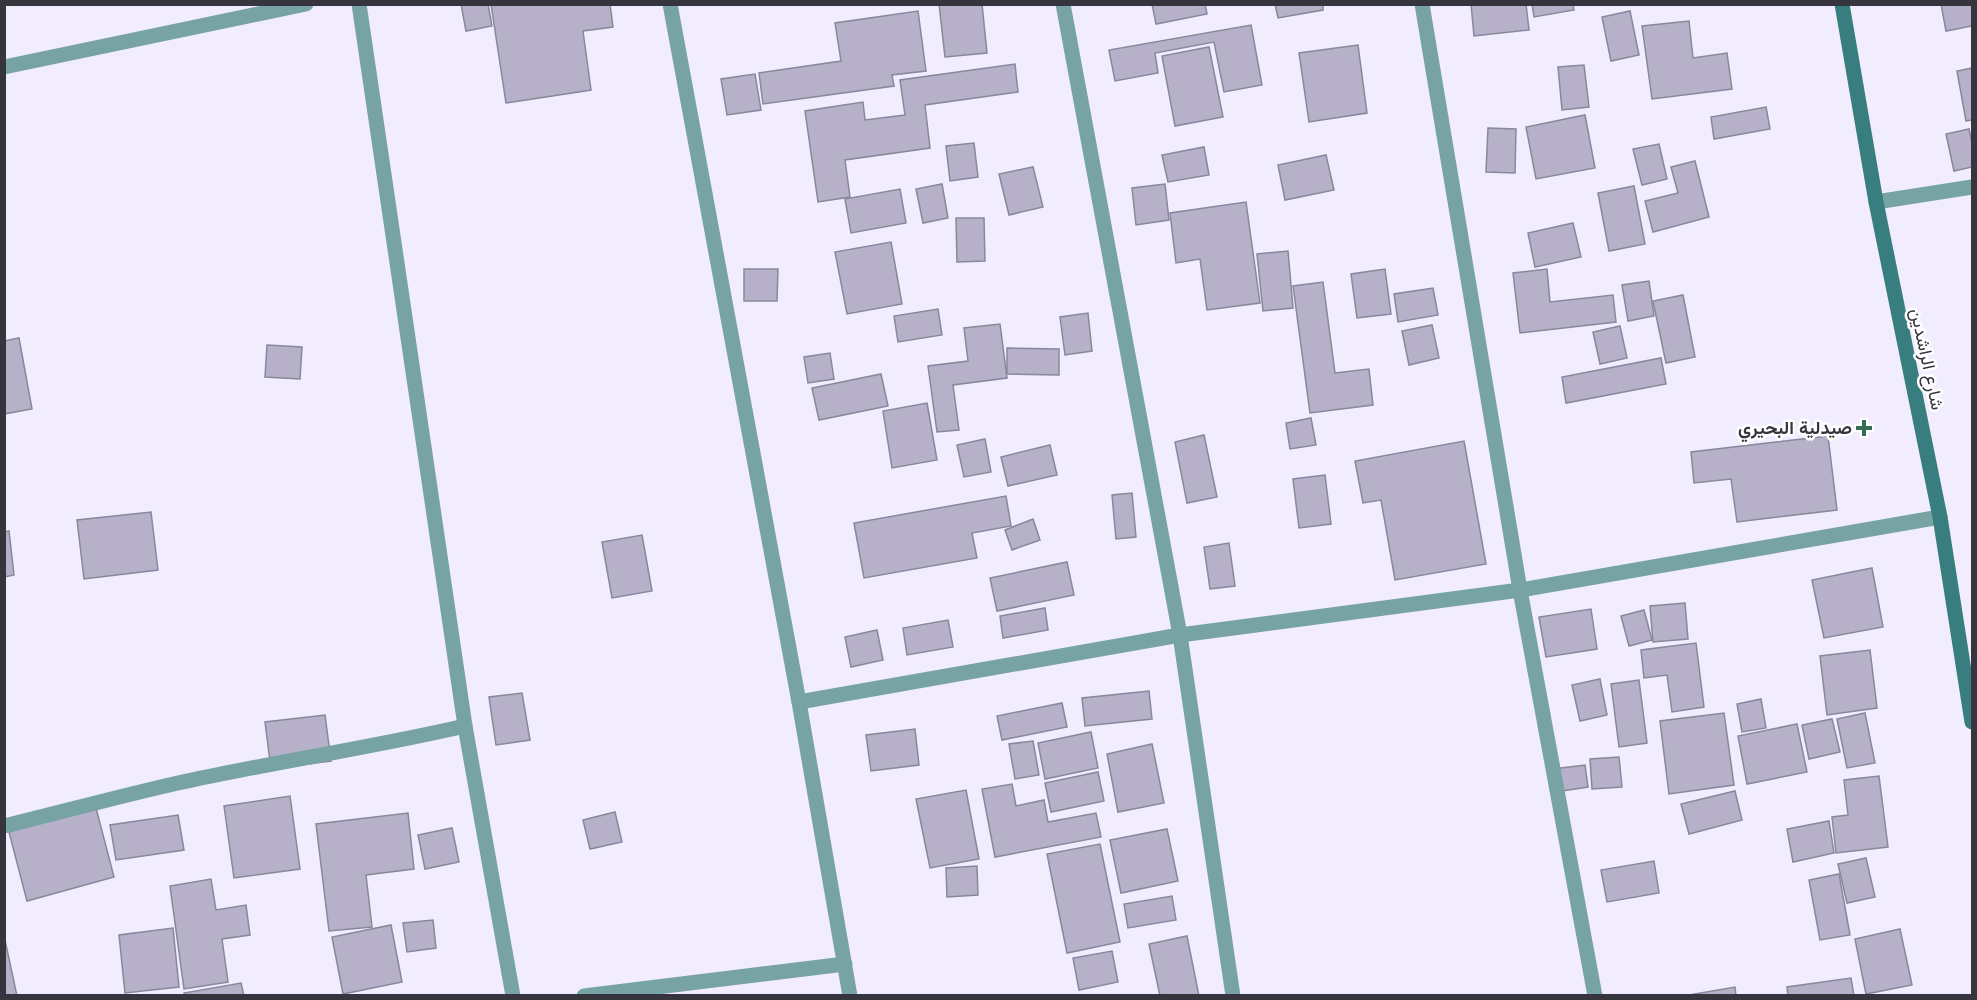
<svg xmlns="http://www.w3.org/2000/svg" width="1977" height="1000" font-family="Helvetica,Vazirmatn,sans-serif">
<rect width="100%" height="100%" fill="#f1ecfe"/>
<g fill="#b6b1c8" stroke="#8a869b" stroke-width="1.5">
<path d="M461,4H488L492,26L466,31Z"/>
<path d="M491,4H610L613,27L583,31L591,90L506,103Z"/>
<path d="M939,4H982L987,53L945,57Z"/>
<path d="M1152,4H1205L1207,14L1156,24Z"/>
<path d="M1275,4H1323V10L1278,18Z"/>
<path d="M1471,4H1526L1529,30L1474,36Z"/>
<path d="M1532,4H1573L1574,10L1534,17Z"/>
<path d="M1941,4H1972V26L1946,31Z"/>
<path d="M918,11L926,71L892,75L894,86L763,104L759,73L841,61L835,23Z"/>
<path d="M1630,11L1639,55L1611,61L1602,17Z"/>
<path d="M1689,21L1693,58L1727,53L1732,89L1652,99L1642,26Z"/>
<path d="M1251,25L1262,85L1224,92L1214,42L1155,53L1158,73L1115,81L1109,50Z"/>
<path d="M1358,45L1367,113L1309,122L1299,53Z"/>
<path d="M1209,47L1223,117L1175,126L1162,56Z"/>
<path d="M1015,64L1018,92L925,105L930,148L845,160L850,197L818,202L805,111L863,102L865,120L905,115L900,80Z"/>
<path d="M1584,65L1589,107L1562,110L1558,67Z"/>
<path d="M1972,68V120L1966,121L1957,71Z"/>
<path d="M755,74L761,110L727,115L721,79Z"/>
<path d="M1766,107L1770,129L1714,139L1711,117Z"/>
<path d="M1585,115L1595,168L1536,179L1526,127Z"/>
<path d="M1488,128L1516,129L1515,173L1486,172Z"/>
<path d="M1969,129L1972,143V167L1954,171L1946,134Z"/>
<path d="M974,143L978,177L950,181L946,146Z"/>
<path d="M1659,144L1667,179L1642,185L1633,149Z"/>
<path d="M1204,147L1209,175L1168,182L1162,155Z"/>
<path d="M1326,155L1334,190L1285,200L1278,165Z"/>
<path d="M1695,161L1709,217L1653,232L1645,201L1678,193L1671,167Z"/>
<path d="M1033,167L1043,207L1009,215L999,174Z"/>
<path d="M942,184L948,218L923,223L916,189Z"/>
<path d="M1165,184L1169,220L1136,225L1132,188Z"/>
<path d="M1634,186L1645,244L1609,251L1598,193Z"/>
<path d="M900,189L906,223L851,233L845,199Z"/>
<path d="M1246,202L1260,303L1207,310L1200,259L1176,263L1170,213Z"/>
<path d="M956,218H984L985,261L957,262Z"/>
<path d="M1573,223L1581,257L1535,267L1528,233Z"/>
<path d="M891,242L902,304L847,314L835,252Z"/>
<path d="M1288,251L1293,308L1263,311L1257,254Z"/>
<path d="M744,269H778L777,301H744Z"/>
<path d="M1385,269L1391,314L1357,318L1351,274Z"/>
<path d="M1547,269L1550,302L1613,295L1616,322L1520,333L1513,273Z"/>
<path d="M1649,281L1654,316L1628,321L1622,285Z"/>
<path d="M1323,282L1335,373L1369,369L1373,405L1310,413L1293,286Z"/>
<path d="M1433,288L1438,315L1398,322L1394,294Z"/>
<path d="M1683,295L1695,357L1666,363L1653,301Z"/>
<path d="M938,309L942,335L898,342L894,316Z"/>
<path d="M1088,313L1092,351L1065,355L1060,317Z"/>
<path d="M1000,324L1007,378L953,385L959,430L937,432L928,366L968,361L964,328Z"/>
<path d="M1432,325L1439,358L1409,365L1402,331Z"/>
<path d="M1620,326L1627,358L1600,364L1593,332Z"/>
<path d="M19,338L32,409L4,414V341Z"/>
<path d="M267,345L302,347L300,379L265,377Z"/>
<path d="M1007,348L1059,349V375L1007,374Z"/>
<path d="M830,353L834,379L808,383L804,357Z"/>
<path d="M1661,358L1666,384L1566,403L1562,377Z"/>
<path d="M881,374L888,406L819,420L812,388Z"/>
<path d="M927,403L937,460L892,468L883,411Z"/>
<path d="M1311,418L1316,445L1290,449L1286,423Z"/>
<path d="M1204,435L1217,497L1187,503L1175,442Z"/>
<path d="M1828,436L1837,510L1737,522L1731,479L1694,483L1691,452Z"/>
<path d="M985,439L991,472L964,477L957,445Z"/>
<path d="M1464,441L1486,564L1395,580L1381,500L1363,503L1355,461Z"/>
<path d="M1050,445L1057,475L1008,486L1001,457Z"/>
<path d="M1325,475L1331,524L1299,528L1293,479Z"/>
<path d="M1132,493L1136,537L1116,539L1112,495Z"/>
<path d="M1006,496L1011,526L972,533L977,558L864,578L854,523Z"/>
<path d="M151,512L158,570L84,579L77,520Z"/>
<path d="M1033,519L1040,540L1012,550L1005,530Z"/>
<path d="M9,531L14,575L4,577V532Z"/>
<path d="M642,535L652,591L612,598L602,542Z"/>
<path d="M1229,543L1235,586L1210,589L1204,547Z"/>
<path d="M1067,562L1074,595L997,611L990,578Z"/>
<path d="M1872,568L1883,627L1824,638L1812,580Z"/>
<path d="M1685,603L1688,639L1653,642L1650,606Z"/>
<path d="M1045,608L1048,630L1003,638L1000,616Z"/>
<path d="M1591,609L1597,649L1546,657L1539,617Z"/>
<path d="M1644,610L1652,640L1629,646L1621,616Z"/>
<path d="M948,620L953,647L907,655L903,628Z"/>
<path d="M877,630L883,660L851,667L845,637Z"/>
<path d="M1696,643L1704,707L1672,712L1667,675L1644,678L1641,650Z"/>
<path d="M1870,650L1877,708L1827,715L1820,656Z"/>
<path d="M1600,679L1607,715L1580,721L1572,685Z"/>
<path d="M1639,680L1647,743L1619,747L1611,684Z"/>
<path d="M1149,691L1152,719L1085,726L1082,698Z"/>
<path d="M522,693L530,740L496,745L489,697Z"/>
<path d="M1761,699L1766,728L1742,732L1737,704Z"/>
<path d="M1062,703L1067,727L1002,740L997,716Z"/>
<path d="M1724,713L1734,785L1669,794L1660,721Z"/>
<path d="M1865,713L1875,763L1847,768L1837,719Z"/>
<path d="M325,715L331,761L271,769L265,722Z"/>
<path d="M1832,719L1840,752L1809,759L1802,725Z"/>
<path d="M1797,724L1807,772L1747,784L1738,736Z"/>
<path d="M915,729L919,765L871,771L866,735Z"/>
<path d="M1091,732L1098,768L1045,779L1038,743Z"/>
<path d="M1033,741L1039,775L1015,779L1009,744Z"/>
<path d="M1152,744L1164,803L1118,812L1107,754Z"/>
<path d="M1619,757L1622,787L1592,789L1590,759Z"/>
<path d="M1585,765L1588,787L1556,792L1553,769Z"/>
<path d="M1098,772L1104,801L1051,812L1045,783Z"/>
<path d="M1879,776L1888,847L1836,853L1832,817L1848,815L1844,780Z"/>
<path d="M1012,784L1016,806L1044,800L1048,822L1096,813L1101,837L995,857L982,789Z"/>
<path d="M966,790L979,859L930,868L916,799Z"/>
<path d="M1735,791L1742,820L1689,834L1681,804Z"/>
<path d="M290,796L300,869L234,878L224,806Z"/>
<path d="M96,808L114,877L27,901L9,832Z"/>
<path d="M615,812L622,842L590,849L583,820Z"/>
<path d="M408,813L414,869L366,875L372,927L329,931L316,824Z"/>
<path d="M178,815L184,850L116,860L110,825Z"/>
<path d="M1829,821L1834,853L1793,862L1787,829Z"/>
<path d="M452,828L459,862L425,869L418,835Z"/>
<path d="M1167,829L1178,881L1121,893L1110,840Z"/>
<path d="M1100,844L1120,942L1067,953L1047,854Z"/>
<path d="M1866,858L1875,897L1847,903L1838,864Z"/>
<path d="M1654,861L1659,893L1607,902L1601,870Z"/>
<path d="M977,866L978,895L947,897L946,868Z"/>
<path d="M1839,874L1850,935L1820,940L1809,880Z"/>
<path d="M211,879L216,910L246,905L250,935L222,939L228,982L184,989L170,886Z"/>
<path d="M1172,896L1176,920L1128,928L1124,904Z"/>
<path d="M433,920L436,948L407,952L403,923Z"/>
<path d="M391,925L402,982L343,994L332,937Z"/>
<path d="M173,928L179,987L125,993L119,935Z"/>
<path d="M1900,929L1912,985L1866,994L1855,939Z"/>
<path d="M1187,936L1199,996H1160L1149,944Z"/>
<path d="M5,940L17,996H4Z"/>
<path d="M1112,951L1118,982L1079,990L1073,958Z"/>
<path d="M1851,978L1854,996H1788L1787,987Z"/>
<path d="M241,983L244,996H185L184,993Z"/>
<path d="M1735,987L1736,996H1683Z"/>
</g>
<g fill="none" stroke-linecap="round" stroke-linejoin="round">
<g stroke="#78a3a4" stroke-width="15">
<path d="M359,4L465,726L513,996"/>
<path d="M670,4L799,702L850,996"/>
<path d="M1063,4L1180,635L1233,996"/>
<path d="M1422,4L1520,590L1595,996"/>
<path d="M4,67L306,4"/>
<path d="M1876,202L1972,187"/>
<path d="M799,702L1180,635L1520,590L1940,517"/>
<path d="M4,826C62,812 120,796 178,783C273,762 370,748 465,726"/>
<path d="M584,996L845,964"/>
</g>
<path stroke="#387e7f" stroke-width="15" d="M1842,4L1876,202L1940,517L1972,722"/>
</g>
<path fill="#346d55" stroke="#fff" stroke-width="2" d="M1861 419h6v6h6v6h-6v6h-6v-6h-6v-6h6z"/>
<g text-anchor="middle" stroke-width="5" stroke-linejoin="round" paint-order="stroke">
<g font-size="18" fill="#36343d" stroke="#fff">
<text transform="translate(1927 359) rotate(78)" y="6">شارع الراشدين</text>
</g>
<g font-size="18" font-weight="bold" fill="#36343d" stroke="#fff" text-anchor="end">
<text x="1852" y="434">صيدلية البحيري</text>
</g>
</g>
<rect width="1977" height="1000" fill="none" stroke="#36343d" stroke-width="12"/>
</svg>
